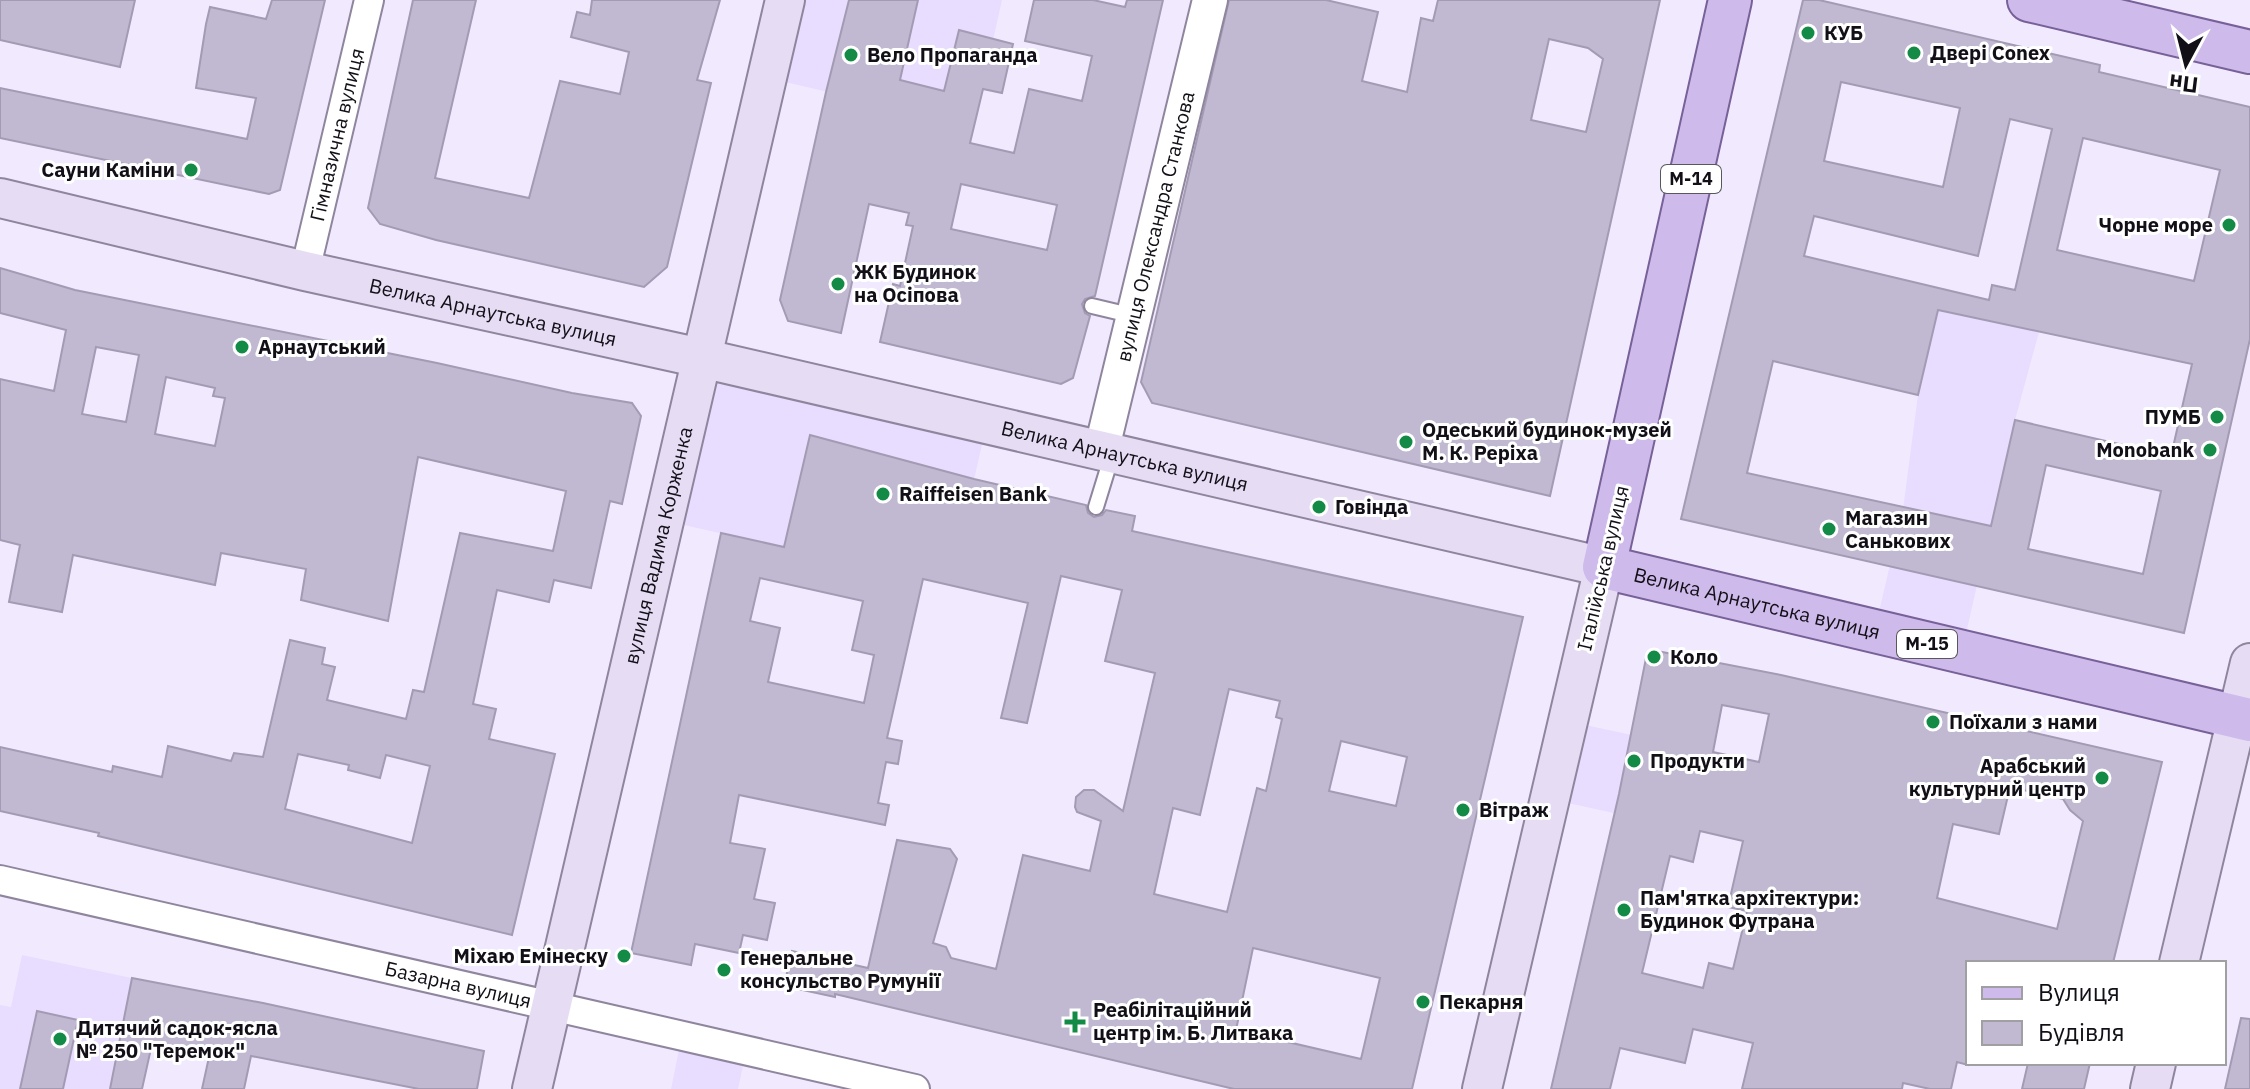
<svg xmlns="http://www.w3.org/2000/svg" width="2250" height="1089" font-family="'IBM Plex Sans',sans-serif">
<rect width="100%" height="100%" fill="#f1eaff"/>
<g fill="#e8ddfe">
<path d="M787,0H1002L974,126L768,78Z"/>
<path d="M1938,310L2039,332L2015,420L1962,651L1875,629L1903,509L1918,395Z"/>
<path d="M694,360L986,427L950,585L657,519Z"/>
<path d="M1571,722L1759,762L1742,841L1554,800Z"/>
<path d="M22,955L132,978L110,1089H0V1005L11,1007Z"/>
<path d="M681,1040L746,1052L738,1089H671Z"/>
</g>
<g fill="#c1b8d1" stroke="#a39bb3" stroke-width="2" fill-rule="evenodd">
<path d="M0,0H135L120,67L0,40Z"/>
<path d="M272,0H325L280,190L269,194L0,138V88L247,139L256,98L196,88L206,24L210,7L266,19Z"/>
<path d="M413,0H476L435,178L529,198L560,81L620,94L629,52L571,37L577,12L590,15L592,0H720L697,80L711,83L667,267L644,287L436,240L380,224L368,208Z"/>
<path d="M849,0H918L900,80L944,91L959,30L1013,44L1002,93L983,89L970,143L1014,153L1029,89L1082,101L1092,56L1025,41L1034,0H1093L1125,7L1127,0H1163L1095,296L1085,299L1082,304L1085,313L1090,316L1073,378L1061,384L880,342L893,284L900,286L913,226L906,225L909,213L869,204L841,333L788,321L780,300L826,92ZM961,184L1057,205L1047,250L951,229Z"/>
<path d="M1229,0H1326L1378,12L1362,81L1407,92L1421,18L1433,21L1438,0H1660L1550,496L1152,403L1141,382ZM1549,39L1588,48L1603,59L1586,132L1531,120Z"/>
<path d="M1803,0H1819L2100,65L2099,72L2250,107V339L2184,633L1681,519ZM1841,82L1960,108L1943,187L1824,161ZM2010,119L2052,129L2015,290L1992,285L1989,300L1804,256L1814,216L1978,256ZM2083,138L2220,170L2194,281L2057,250ZM1938,310L2192,364L2171,456L2015,420L1991,526L1747,473L1773,361L1918,395ZM2046,465L2161,491L2143,574L2028,549Z"/>
<path d="M0,268L75,290L437,363L572,393L632,403L641,416L622,504L610,501L591,588L554,580L549,602L497,590L473,704L496,709L489,739L555,754L512,935L98,836L99,833L0,811V747L112,772L113,766L162,777L168,746L231,761L234,753L263,757L290,640L325,648L322,664L335,667L327,700L406,719L413,690L424,692L460,533L553,551L566,491L418,457L388,621L301,600L306,569L221,553L215,585L73,555L62,612L9,602L20,545L0,540V379L54,391L66,330L0,313ZM96,347L139,355L126,422L82,414ZM166,377L215,388L213,396L225,398L215,446L155,434ZM298,754L349,765L348,770L380,778L386,755L430,766L412,843L285,809Z"/>
<path d="M810,435L974,479L1086,505L1088,513L1094,517L1102,515L1106,510L1135,516L1132,531L1523,617L1412,1089H1234L835,994V997L784,986L792,951L868,968L897,840L950,849L957,859L933,943L946,947L951,958L996,969L1023,855L1090,871L1101,821L1077,812L1075,807L1076,797L1084,790H1094L1123,811L1155,673L1105,661L1122,590L1061,576L1027,723L1001,718L1028,603L923,579L887,738L902,741L898,764L886,762L878,803L889,805L885,825L739,795L730,843L765,849L754,899L775,903L767,940L743,935L739,953L695,944L691,965L631,953L721,533L784,547ZM760,578L863,601L852,650L874,655L864,703L768,682L780,628L750,621ZM1229,689L1280,701L1276,717L1282,719L1266,791L1257,788L1227,912L1154,894L1173,808L1200,815ZM1341,741L1407,757L1396,806L1329,791ZM1253,948L1380,978L1361,1059L1236,1030Z"/>
<path d="M1657,651L1781,675L2162,762L2113,963H1968V1065L1957,1062L1951,1089H1930L1903,1083L1902,1089H1742L1753,1043L1693,1029L1685,1063L1620,1048L1610,1089H1551L1619,794L1646,658ZM1722,705L1769,714L1759,762L1713,752ZM2010,787L2063,799L2070,810L2083,821L2057,929L1937,898L1953,824L1999,834ZM1700,831L1743,841L1728,907L1747,911L1733,969L1709,963L1703,988L1642,973L1670,856L1693,862Z"/>
<path d="M132,978L263,1003L484,1051L477,1089H419L251,1056L244,1089H202L209,1057L152,1044L142,1089H110Z"/>
<path d="M37,1011L78,1020L63,1089H20Z"/>
<path d="M2241,1018L2250,1019V1089H2225Z"/>
<path d="M2028,1063H2090L2084,1089H2022Z"/>
</g>
<g fill="none" stroke-linecap="round" stroke-linejoin="round">
<defs>
<g id="service">
<path d="M1092,306L1134,316"/>
<path d="M1096,507L1112,455"/>
</g>
<g id="minor">
<path id="s1" d="M305,271L369,0"/>
<path id="s2" d="M0,880L915,1089"/>
</g>
<g id="tertiary">
<path id="s3" d="M1101,452L1210,0"/>
</g>
<g id="secondary">
<path id="s4" d="M0,198L305,271L701,358L1604,567L1482,1089"/>
<path d="M2179,963L2250,663"/>
<path id="s5" d="M532,1089L785,0"/>
<path d="M2150,1089L2156,1063"/>
</g>
<g id="primary">
<path id="s6" d="M1730,0L1604,567L2250,720"/>
<path d="M2029,0L2250,52"/>
</g>
</defs>
<use href="#service" stroke="#8f869e" stroke-width="18"/>
<use href="#minor" stroke="#8f869e" stroke-width="32"/>
<use href="#tertiary" stroke="#8f869e" stroke-width="38"/>
<use href="#secondary" stroke="#8f869e" stroke-width="42"/>
<use href="#primary" stroke="#776198" stroke-width="46"/>
<use href="#service" stroke="#fff" stroke-width="14"/>
<use href="#minor" stroke="#fff" stroke-width="28"/>
<use href="#tertiary" stroke="#fff" stroke-width="34"/>
<use href="#secondary" stroke="#e6ddf5" stroke-width="38"/>
<use href="#primary" stroke="#cebbeb" stroke-width="42"/>
</g>
<g fill="#138b46" stroke="#fff" stroke-width="3">
<circle cx="1808" cy="33" r="8"/>
<circle cx="1914" cy="53" r="8"/>
<circle cx="851" cy="55" r="8"/>
<circle cx="191" cy="170" r="8"/>
<circle cx="2229" cy="225" r="8"/>
<circle cx="838" cy="284" r="8"/>
<circle cx="242" cy="347" r="8"/>
<circle cx="2217" cy="417" r="8"/>
<circle cx="1406" cy="442" r="8"/>
<circle cx="2210" cy="450" r="8"/>
<circle cx="883" cy="494" r="8"/>
<circle cx="1319" cy="507" r="8"/>
<circle cx="1829" cy="529" r="8"/>
<circle cx="1654" cy="657" r="8"/>
<circle cx="1933" cy="722" r="8"/>
<circle cx="1634" cy="761" r="8"/>
<circle cx="2102" cy="778" r="8"/>
<circle cx="1463" cy="810" r="8"/>
<circle cx="1624" cy="910" r="8"/>
<circle cx="624" cy="956" r="8"/>
<circle cx="724" cy="970" r="8"/>
<circle cx="1423" cy="1002" r="8"/>
<path d="M1071 1010h8v8h8v8h-8v8h-8v-8h-8v-8h8z"/>
<circle cx="60" cy="1039" r="8"/>
</g>
<g text-anchor="middle" stroke-width="6" stroke-linejoin="round" paint-order="stroke">
<g fill="#fff" stroke="#59575d" stroke-width="2">
<rect x="1661" y="165" width="60" height="28" rx="6"/>
<rect x="1897" y="630" width="60" height="28" rx="6"/>
</g>
<g font-size="18" font-weight="bold" fill="#120f17">
<text x="1691" y="185">М-14</text>
<text x="1927" y="650">М-15</text>
</g>
<g font-size="20" font-weight="bold" fill="#120f17" stroke="#fff" text-anchor="start">
<text x="1824" y="40">КУБ</text>
<text x="1930" y="60">Двері Conex</text>
<text x="867" y="62">Вело Пропаганда</text>
<text x="175" y="177" text-anchor="end">Сауни Каміни</text>
<text x="2213" y="232" text-anchor="end">Чорне море</text>
<text x="854" y="279">ЖК Будинок<tspan x="854" dy="23">на Осіпова</tspan></text>
<text x="258" y="354">Арнаутський</text>
<text x="2201" y="424" text-anchor="end">ПУМБ</text>
<text x="1422" y="437">Одеський будинок-музей<tspan x="1422" dy="23">М. К. Реріха</tspan></text>
<text x="2194" y="457" text-anchor="end">Monobank</text>
<text x="899" y="501">Raiffeisen Bank</text>
<text x="1335" y="514">Говінда</text>
<text x="1845" y="525">Магазин<tspan x="1845" dy="23">Санькових</tspan></text>
<text x="1670" y="664">Коло</text>
<text x="1949" y="729">Поїхали з нами</text>
<text x="1650" y="768">Продукти</text>
<text x="2086" y="773" text-anchor="end">Арабський<tspan x="2086" dy="23">культурний центр</tspan></text>
<text x="1479" y="817">Вітраж</text>
<text x="1640" y="905">Пам'ятка архітектури:<tspan x="1640" dy="23">Будинок Футрана</tspan></text>
<text x="608" y="963" text-anchor="end">Міхаю Емінеску</text>
<text x="740" y="965">Генеральне<tspan x="740" dy="23">консульство Румунії</tspan></text>
<text x="1439" y="1009">Пекарня</text>
<text x="1093" y="1017">Реабілітаційний<tspan x="1093" dy="23">центр ім. Б. Литвака</tspan></text>
<text x="76" y="1035">Дитячий садок-ясла<tspan x="76" dy="23">№ 250 "Теремок"</tspan></text>
</g>
<g font-size="20" fill="#120f17" stroke="#fff">
<text dy="7" stroke="none"><textPath href="#s1" startOffset="140">Гімназична вулиця</textPath></text>
<text dy="7" stroke="none"><textPath href="#s3" startOffset="232">вулиця Олександра Станкова</textPath></text>
<text dy="7" stroke="none"><textPath href="#s4" startOffset="506">Велика Арнаутська вулиця</textPath></text>
<text dy="7" stroke="none"><textPath href="#s4" startOffset="1154">Велика Арнаутська вулиця</textPath></text>
<text dy="7" stroke="none"><textPath href="#s5" startOffset="558">вулиця Вадима Корженка</textPath></text>
<text transform="translate(1603 568) rotate(-77)" y="7">Італійська вулиця</text>
<text dy="7" stroke="none"><textPath href="#s6" startOffset="738">Велика Арнаутська вулиця</textPath></text>
<text dy="7" stroke="none"><textPath href="#s2" startOffset="470">Базарна вулиця</textPath></text>
</g>
</g>
<rect x="1966" y="961" width="260" height="104" fill="#ffffff" stroke="#a09fa2" stroke-width="2"/>
<rect x="1982" y="987" width="40" height="12" fill="#cebbeb" stroke="#a09fa2" stroke-width="2"/>
<text x="2038" y="1001" font-size="24" fill="#120f17">Вулиця</text>
<rect x="1982" y="1021" width="40" height="24" fill="#c1b8d1" stroke="#a09fa2" stroke-width="2"/>
<text x="2038" y="1041" font-size="24" fill="#120f17">Будівля</text>
<g transform="translate(2186 64) rotate(187)" stroke="#ffffff" stroke-width="6" paint-order="stroke">
<path d="M0-6L14 30L0 20L-14 30Z" fill="#120f17"/>
<text y="-12" font-size="22" font-weight="bold" text-anchor="middle" fill="#120f17">Пн</text>
</g>
</svg>
